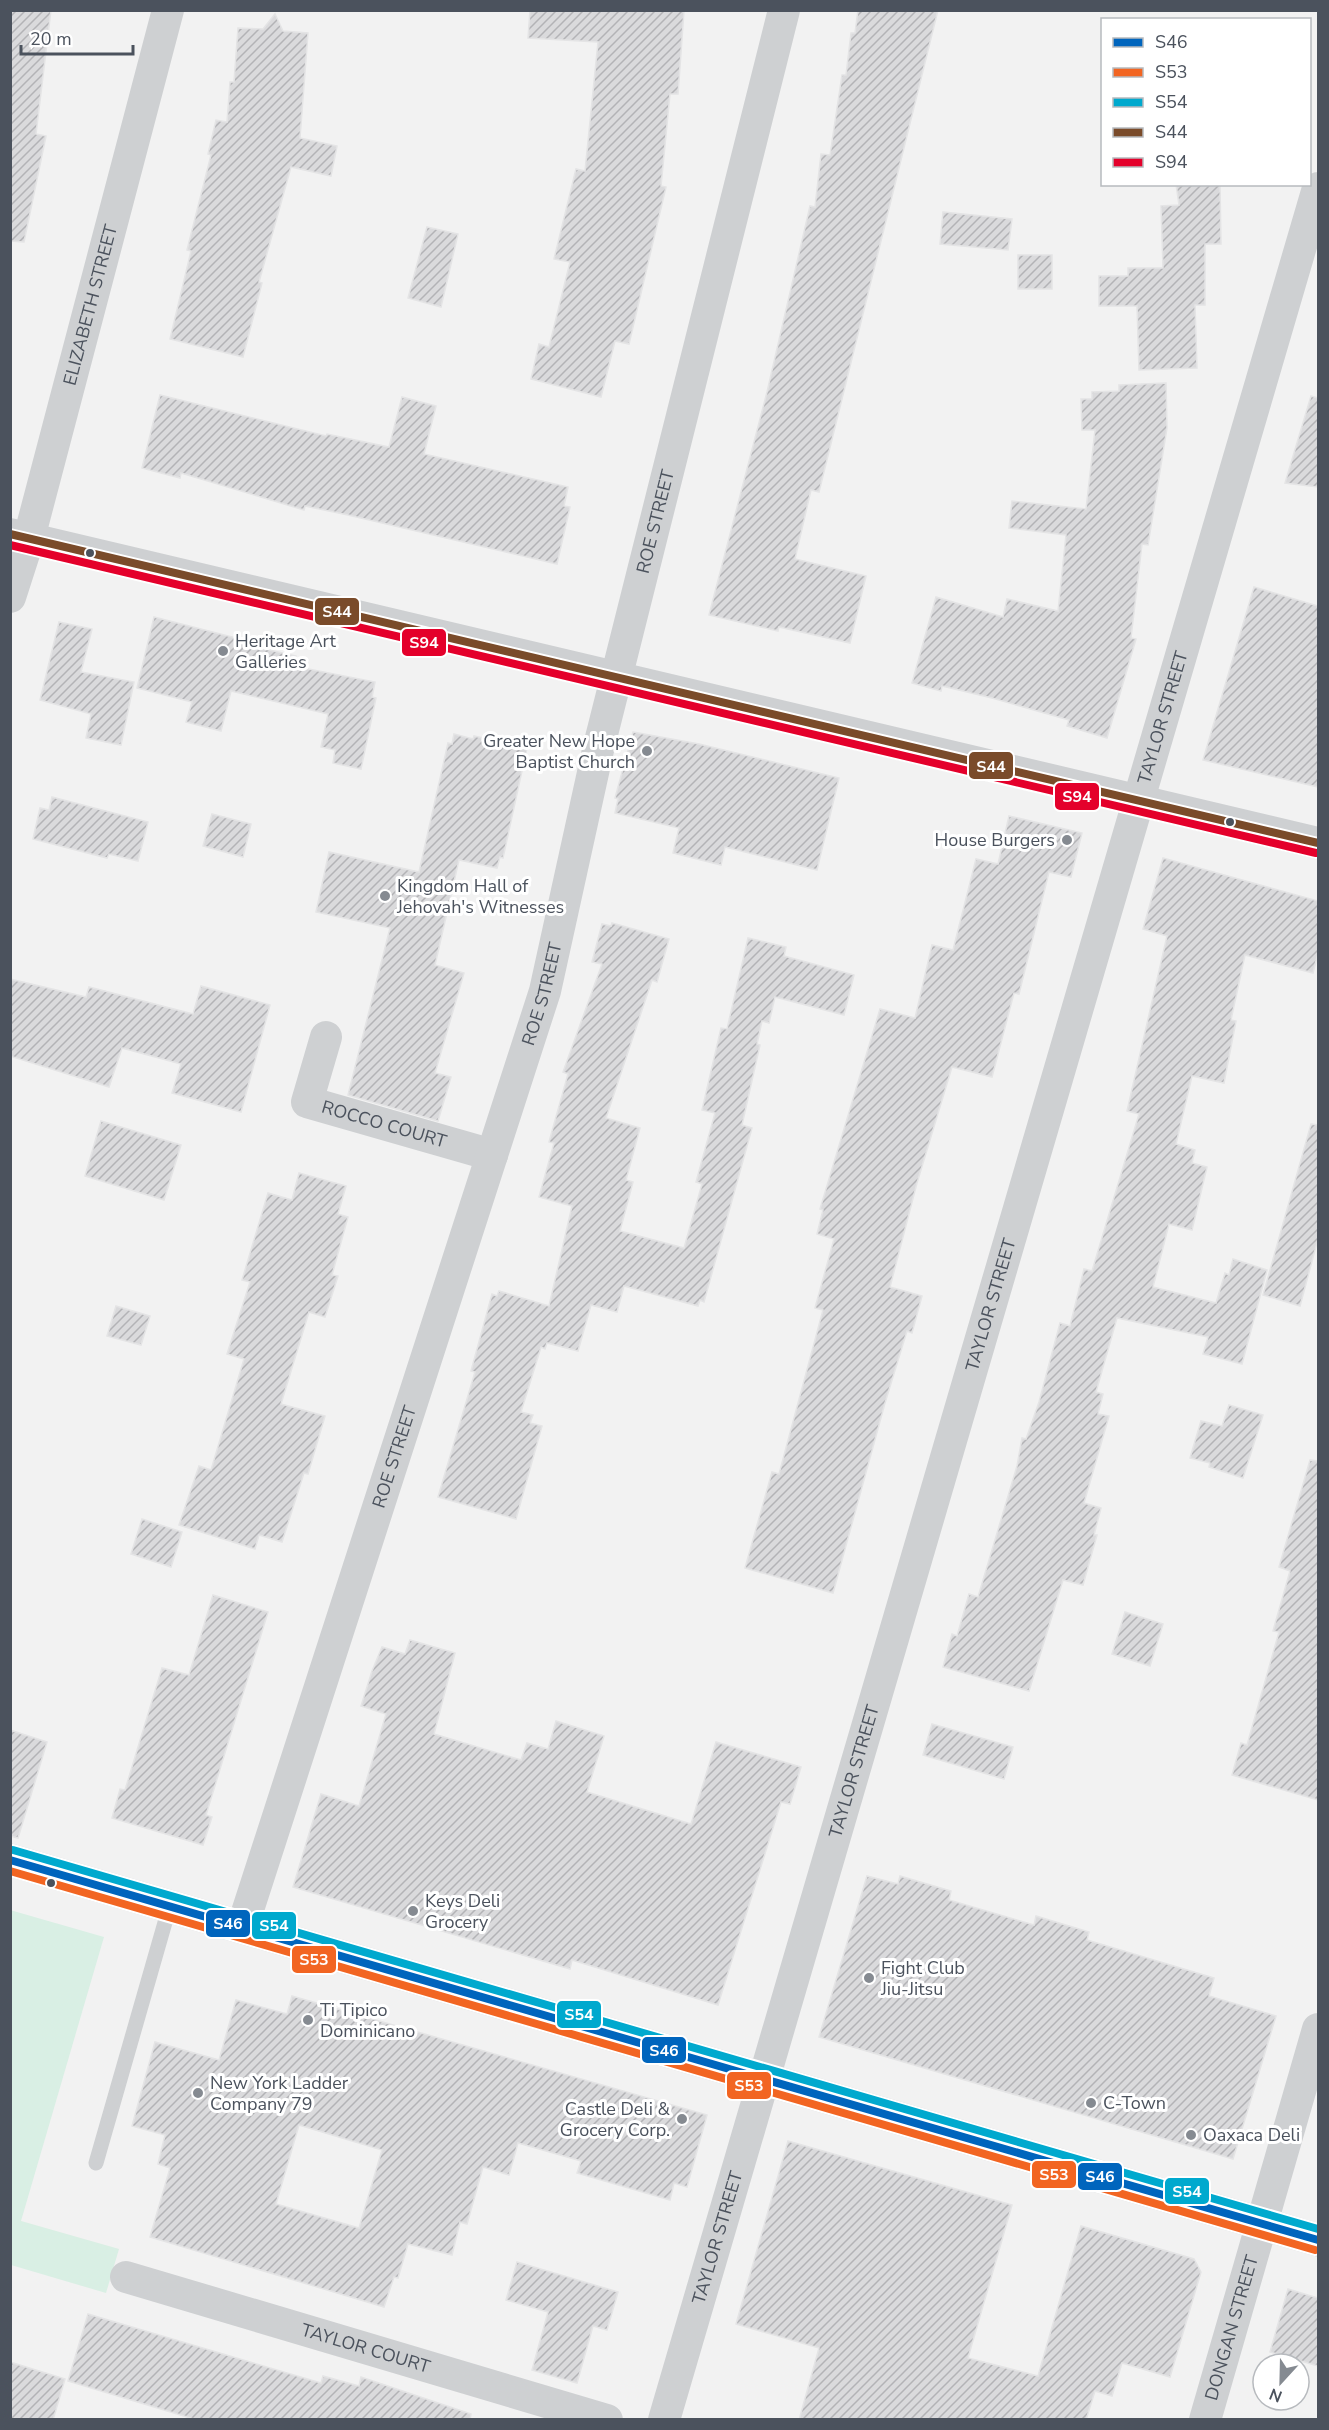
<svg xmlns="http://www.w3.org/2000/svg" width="1329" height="2430" font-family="'Nunito Sans',sans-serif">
<defs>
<pattern id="building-hatch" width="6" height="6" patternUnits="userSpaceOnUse" patternTransform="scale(1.5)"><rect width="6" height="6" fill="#dadadc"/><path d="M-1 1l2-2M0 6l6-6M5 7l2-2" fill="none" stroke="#b3b3b6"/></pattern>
</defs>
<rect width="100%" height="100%" fill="#f2f2f2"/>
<path fill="#d9efe4" d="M10,1910L104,1937L21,2221L119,2249L106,2293L11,2265Z"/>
<g fill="url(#building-hatch)" stroke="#e4e4e5" stroke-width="1.5" fill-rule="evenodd">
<path d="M10,10H51L36,134L46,136L24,242L10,241Z"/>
<path d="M530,10H684L678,94H670L661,186L666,187L629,344L615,341L601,397L531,379L539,344L549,347L570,262L554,259L576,169L585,171L598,42L528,38Z"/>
<path d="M858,10H938L819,492L811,490L795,559L866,576L850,643L779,627L778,631L709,615L767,392L810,206L815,207L821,154L830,155L842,75H846L851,33H855Z"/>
<path d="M275,14L283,31L308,33L300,138L337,146L331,176L291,167L259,282L262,283L243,357L170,339L191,251L187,250L211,155L208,154L216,120L227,122L230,82H234L238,28L263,29Z"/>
<path d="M1176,184H1220L1221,244H1205V305H1195L1197,368L1139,370L1137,306H1099V276H1128V268H1163L1161,206L1179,205Z"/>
<path d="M943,212L1012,219L1008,250L940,244Z"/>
<path d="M427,227L458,234L441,307L408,298Z"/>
<rect x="1018" y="255" width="34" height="34"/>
<path d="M1166,383L1167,428L1148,545L1142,544L1131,638L1136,639L1107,738L1067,726L1069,720L992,698L942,686L941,691L912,683L936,597L1003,617L1007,599L1058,611L1066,535L1009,528L1012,501L1086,509L1095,430H1082L1081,399H1092V392L1119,391V385Z"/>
<path d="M160,395L326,436L327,434L389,447L402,397L436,406L424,454L568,487L564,506L570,507L557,564L348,515L305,506L304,510L181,473L180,478L142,468Z"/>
<path d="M1311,396L1318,398V487L1285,483Z"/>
<path d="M1254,587L1318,606V787L1203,760Z"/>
<path d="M154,617L244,640L243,644L296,656L293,666L375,682L372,697L376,698L361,769L333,763L335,750L321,747L328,714L231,691L221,731L186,722L192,702L137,688Z"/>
<path d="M59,622L92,629L81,672L134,682L121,745L86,738L91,714L40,700Z"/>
<path d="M633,732L699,744L839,778L817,870L725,847L721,865L673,853L679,828L615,813L618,799L615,798Z"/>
<path d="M454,734L473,739L474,736L527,748L503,858L500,857L497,868L459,860L435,965L464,973L435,1073L451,1077L438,1121L348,1095L390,928L316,912L329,852L419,872L448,743L452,744Z"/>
<path d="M52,797L148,822L138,861L109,854L107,858L33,839L40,808L49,810Z"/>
<path d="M212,814L251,824L243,857L203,846Z"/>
<path d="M1009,816L1082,833L1071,877L1049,872L1019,994L1014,993L992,1077L952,1067L917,1183L890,1287L922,1296L912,1333L907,1331L885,1403L833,1593L745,1568L772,1472L779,1474L823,1310L815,1308L834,1239L817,1234L823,1210L820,1209L880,1009L915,1018L932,945L953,950L976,859L998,864Z"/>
<path d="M1163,858L1318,901V953L1313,973L1245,955L1231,1020L1236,1021L1224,1083L1192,1076L1176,1144L1195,1150L1192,1163L1207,1167L1192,1230L1169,1224L1153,1287L1216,1303L1225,1273L1229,1275L1233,1259L1267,1270L1242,1364L1203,1354L1208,1337L1117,1318L1096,1392L1103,1394L1098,1414L1109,1416L1084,1503L1101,1508L1094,1535H1097L1083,1585L1063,1580L1029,1691L943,1667L952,1634L957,1636L969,1594L978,1597L1017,1466L1022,1438L1026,1439L1039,1402L1060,1323L1070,1326L1084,1269L1092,1271L1139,1114L1127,1111L1167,936L1143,929Z"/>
<path d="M612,923L669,939L657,982L652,980L606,1118L640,1128L626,1180L633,1182L620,1231L684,1248L702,1184L696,1182L715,1113L702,1110L721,1028L727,1029L748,938L786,947L784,956L854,975L844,1015L775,997L769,1023L762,1021L757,1044L760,1045L742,1125L752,1128L704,1302L700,1300L698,1306L624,1286L617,1312L591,1305L578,1351L547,1343L545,1349L541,1347L521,1412L533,1415L530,1423L542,1426L516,1519L438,1497L475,1372L471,1371L492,1294L497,1296L499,1291L549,1306L572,1206L539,1197L554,1143L549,1142L568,1074L563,1072L602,964L592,962L602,924L611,926Z"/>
<path d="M10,979L86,997L89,987L193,1014L201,986L270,1005L241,1112L172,1093L181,1064L122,1048L109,1087L10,1056Z"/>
<path d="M101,1121L181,1145L164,1200L85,1176Z"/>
<path d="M1311,1124L1318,1125V1239L1300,1306L1263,1295Z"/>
<path d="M299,1173L346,1186L338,1214L348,1217L332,1275L338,1276L325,1317L309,1312L281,1404L325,1416L308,1474L304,1473L282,1542L259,1535L255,1549L179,1525L199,1466L211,1470L244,1359L227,1354L250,1282L242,1280L268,1193L292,1200Z"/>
<path d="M116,1306L150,1316L141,1345L107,1336Z"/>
<path d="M1229,1405L1263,1415L1243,1478L1209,1467L1210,1463L1190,1458L1201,1421L1222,1426Z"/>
<path d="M1310,1460L1318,1461V1800L1232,1775L1241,1743L1247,1745L1279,1632L1273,1631L1290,1571L1279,1567Z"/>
<path d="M142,1519L182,1532L171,1567L131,1554Z"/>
<path d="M213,1595L268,1612L206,1815L212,1817L203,1845L112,1818L120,1789L125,1790L162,1668L189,1675Z"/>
<path d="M1125,1612L1163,1624L1150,1666L1112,1654Z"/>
<path d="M410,1640L455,1653L434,1734L521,1760L527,1743L548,1749L556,1721L604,1736L587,1792L691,1824L716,1742L801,1767L790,1804L781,1802L718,2005L572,1960L570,1969L293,1887L321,1794L359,1806L386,1714L361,1706L372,1671L382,1647L405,1654Z"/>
<path d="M932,1724L1013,1747L1004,1779L923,1755Z"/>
<path d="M10,1730L47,1742L18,1838L10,1836Z"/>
<path d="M867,1876L898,1884L900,1876L951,1891L949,1900L1034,1925L1036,1916L1089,1932L1087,1940L1214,1978L1209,1996L1276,2016L1233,2159L819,2037Z"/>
<path d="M292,1996L707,2115L687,2187L674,2183L670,2200L577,2173L581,2161L518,2143L509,2175L483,2167L467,2224L460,2222L452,2255L408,2244L398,2278L394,2277L384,2307L150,2237L170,2168L158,2164L165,2135L132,2126L155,2042L219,2060L236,2000L287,2014ZM299,2125L382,2150L359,2228L276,2204Z"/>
<path d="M788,2141L1012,2205L968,2358L1038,2376L1081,2226L1194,2259L1201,2272L1170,2377L1122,2363L1112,2396L1095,2391L1086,2420H799L819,2348L736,2324Z"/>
<path d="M517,2262L618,2292L607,2330L593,2326L577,2383L532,2370L548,2312L506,2300Z"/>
<path d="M1288,2289L1318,2298V2366L1270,2352Z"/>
<path d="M88,2314L321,2383L323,2376L359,2386L361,2377L471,2414L470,2420H197L68,2381Z"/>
<path d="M10,2362L65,2379L53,2420H10Z"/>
</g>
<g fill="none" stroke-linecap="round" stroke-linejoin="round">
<path stroke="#ced0d2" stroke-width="15" d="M96,2163L170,1905"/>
<g stroke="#ced0d2" stroke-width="32">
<path d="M10,534L1318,843"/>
<path id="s1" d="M10,597L29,538L168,10"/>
<path id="s2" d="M326,1037L307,1102L492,1155"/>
<path id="s3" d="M243,1925L545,991L598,750L784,10"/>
<path id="s4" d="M126,2277L607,2420"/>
<path id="s5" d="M664,2420L1318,188"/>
<path id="s6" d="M1205,2420L1318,2029"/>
</g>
<path stroke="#ced0d2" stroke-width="33" d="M10,1860L1318,2240"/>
<defs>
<path id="bus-1" d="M10,1860L1318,2240"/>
<path id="bus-2" d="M10,1871L1315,2250"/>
<path id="bus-3" d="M13,1850L1318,2229"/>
<path id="bus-4" d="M10,534L1318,843"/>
<path id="bus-5" d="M10,545L1316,853"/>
</defs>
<use href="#bus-1" stroke="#fff" stroke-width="12"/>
<use href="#bus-2" stroke="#fff" stroke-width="12"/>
<use href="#bus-3" stroke="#fff" stroke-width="12"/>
<use href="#bus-4" stroke="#fff" stroke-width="12"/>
<use href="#bus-5" stroke="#fff" stroke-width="12"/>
<use href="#bus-1" stroke="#0065bd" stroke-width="8"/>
<use href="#bus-2" stroke="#f26522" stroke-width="8"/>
<use href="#bus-3" stroke="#00a9ce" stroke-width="8"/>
<use href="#bus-4" stroke="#7a4b2a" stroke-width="8"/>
<use href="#bus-5" stroke="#e4002b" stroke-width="8"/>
</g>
<g fill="#4b525d" stroke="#fff" stroke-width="2">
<circle cx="90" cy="553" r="5"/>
<circle cx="1230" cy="822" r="5"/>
<circle cx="51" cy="1883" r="5"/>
</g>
<g fill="#858a91" stroke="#fff" stroke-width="2">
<circle cx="223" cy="651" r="6"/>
<circle cx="647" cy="751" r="6"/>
<circle cx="1067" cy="840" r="6"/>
<circle cx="385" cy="896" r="6"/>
<circle cx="413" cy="1911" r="6"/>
<circle cx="869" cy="1978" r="6"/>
<circle cx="308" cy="2020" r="6"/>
<circle cx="198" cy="2093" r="6"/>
<circle cx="1091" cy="2103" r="6"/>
<circle cx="682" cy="2119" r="6"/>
<circle cx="1191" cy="2135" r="6"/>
</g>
<g text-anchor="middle" stroke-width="6" stroke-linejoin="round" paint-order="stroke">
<g font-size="18" fill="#4b525d" stroke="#fff">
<text dy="6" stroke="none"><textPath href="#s1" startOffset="303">ELIZABETH STREET</textPath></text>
<text dy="6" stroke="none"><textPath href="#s3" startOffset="1464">ROE STREET</textPath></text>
<text dy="6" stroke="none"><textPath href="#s5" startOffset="1774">TAYLOR STREET</textPath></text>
<text dy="6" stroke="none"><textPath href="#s3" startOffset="978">ROE STREET</textPath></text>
<text dy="6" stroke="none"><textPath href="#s2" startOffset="148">ROCCO COURT</textPath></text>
<text dy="6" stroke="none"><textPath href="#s5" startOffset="1162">TAYLOR STREET</textPath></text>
<text dy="6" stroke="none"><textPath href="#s3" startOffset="492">ROE STREET</textPath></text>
<text dy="6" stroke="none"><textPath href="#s5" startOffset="676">TAYLOR STREET</textPath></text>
<text dy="6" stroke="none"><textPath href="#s5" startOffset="190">TAYLOR STREET</textPath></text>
<text dy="6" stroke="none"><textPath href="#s6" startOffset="96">DONGAN STREET</textPath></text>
<text dy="6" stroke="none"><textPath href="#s4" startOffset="250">TAYLOR COURT</textPath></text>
</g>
<g font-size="18" fill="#4b525d" stroke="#fff" text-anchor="start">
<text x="235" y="647">Heritage Art<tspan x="235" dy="21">Galleries</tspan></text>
<text x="635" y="747" text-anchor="end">Greater New Hope<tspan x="635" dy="21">Baptist Church</tspan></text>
<text x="1055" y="846" text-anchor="end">House Burgers</text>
<text x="397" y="892">Kingdom Hall of<tspan x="397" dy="21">Jehovah's Witnesses</tspan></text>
<text x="425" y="1907">Keys Deli<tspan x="425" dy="21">Grocery</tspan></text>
<text x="881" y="1974">Fight Club<tspan x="881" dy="21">Jiu-Jitsu</tspan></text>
<text x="320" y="2016">Ti Tipico<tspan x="320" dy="21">Dominicano</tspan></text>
<text x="210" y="2089">New York Ladder<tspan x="210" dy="21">Company 79</tspan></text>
<text x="1103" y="2109">C-Town</text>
<text x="670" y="2115" text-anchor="end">Castle Deli &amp;<tspan x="670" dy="21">Grocery Corp.</tspan></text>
<text x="1203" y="2141">Oaxaca Deli</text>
</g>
</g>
<g stroke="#fff" stroke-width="2">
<rect x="314" y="597" width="46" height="29" rx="6" fill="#7a4b2a"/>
<rect x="401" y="628" width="46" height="29" rx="6" fill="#e4002b"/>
<rect x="968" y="751" width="46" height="29" rx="6" fill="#7a4b2a"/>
<rect x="1054" y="782" width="46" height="29" rx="6" fill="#e4002b"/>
<rect x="205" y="1909" width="46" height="29" rx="6" fill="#0065bd"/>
<rect x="251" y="1911" width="46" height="29" rx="6" fill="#00a9ce"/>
<rect x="291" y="1945" width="46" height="29" rx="6" fill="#f26522"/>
<rect x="556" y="2000" width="46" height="29" rx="6" fill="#00a9ce"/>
<rect x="641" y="2036" width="46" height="28" rx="6" fill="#0065bd"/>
<rect x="726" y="2071" width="46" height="29" rx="6" fill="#f26522"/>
<rect x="1031" y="2160" width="46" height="29" rx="6" fill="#f26522"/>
<rect x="1077" y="2162" width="46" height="29" rx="6" fill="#0065bd"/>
<rect x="1164" y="2177" width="46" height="28" rx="6" fill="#00a9ce"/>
</g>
<g font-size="16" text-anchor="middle" font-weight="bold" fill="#fff">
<text x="337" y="617">S44</text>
<text x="424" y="648">S94</text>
<text x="991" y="772">S44</text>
<text x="1077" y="802">S94</text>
<text x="228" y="1929">S46</text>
<text x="274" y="1931">S54</text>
<text x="314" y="1965">S53</text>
<text x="579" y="2020">S54</text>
<text x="664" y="2056">S46</text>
<text x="749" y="2091">S53</text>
<text x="1054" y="2180">S53</text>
<text x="1100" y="2182">S46</text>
<text x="1187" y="2197">S54</text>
</g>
<rect width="1329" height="2430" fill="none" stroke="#4b525d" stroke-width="24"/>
<rect x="1101" y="18" width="210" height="168" fill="#ffffff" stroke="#b7babe" stroke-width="1.5"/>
<rect x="1113" y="38" width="30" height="9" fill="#0065bd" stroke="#b7babe" stroke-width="1.5"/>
<text x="1155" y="48" font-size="18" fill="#4b525d">S46</text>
<rect x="1113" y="68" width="30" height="9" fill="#f26522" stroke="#b7babe" stroke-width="1.5"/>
<text x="1155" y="78" font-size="18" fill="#4b525d">S53</text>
<rect x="1113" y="98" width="30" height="9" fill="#00a9ce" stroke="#b7babe" stroke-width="1.5"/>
<text x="1155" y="108" font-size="18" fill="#4b525d">S54</text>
<rect x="1113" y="128" width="30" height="9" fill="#7a4b2a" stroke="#b7babe" stroke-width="1.5"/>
<text x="1155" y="138" font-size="18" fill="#4b525d">S44</text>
<rect x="1113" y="158" width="30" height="9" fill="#e4002b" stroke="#b7babe" stroke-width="1.5"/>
<text x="1155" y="168" font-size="18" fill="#4b525d">S94</text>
<g transform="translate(1281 2382) rotate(202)"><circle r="28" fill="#ffffff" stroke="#b7babe" stroke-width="1.5"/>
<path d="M0-4.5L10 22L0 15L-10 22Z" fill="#858a91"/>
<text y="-9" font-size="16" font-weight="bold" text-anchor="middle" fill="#4b525d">N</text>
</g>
<path d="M21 45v9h112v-9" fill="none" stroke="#4b525d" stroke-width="3"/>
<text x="30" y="45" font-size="18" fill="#4b525d" stroke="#ffffff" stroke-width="4.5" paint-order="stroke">20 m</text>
</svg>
